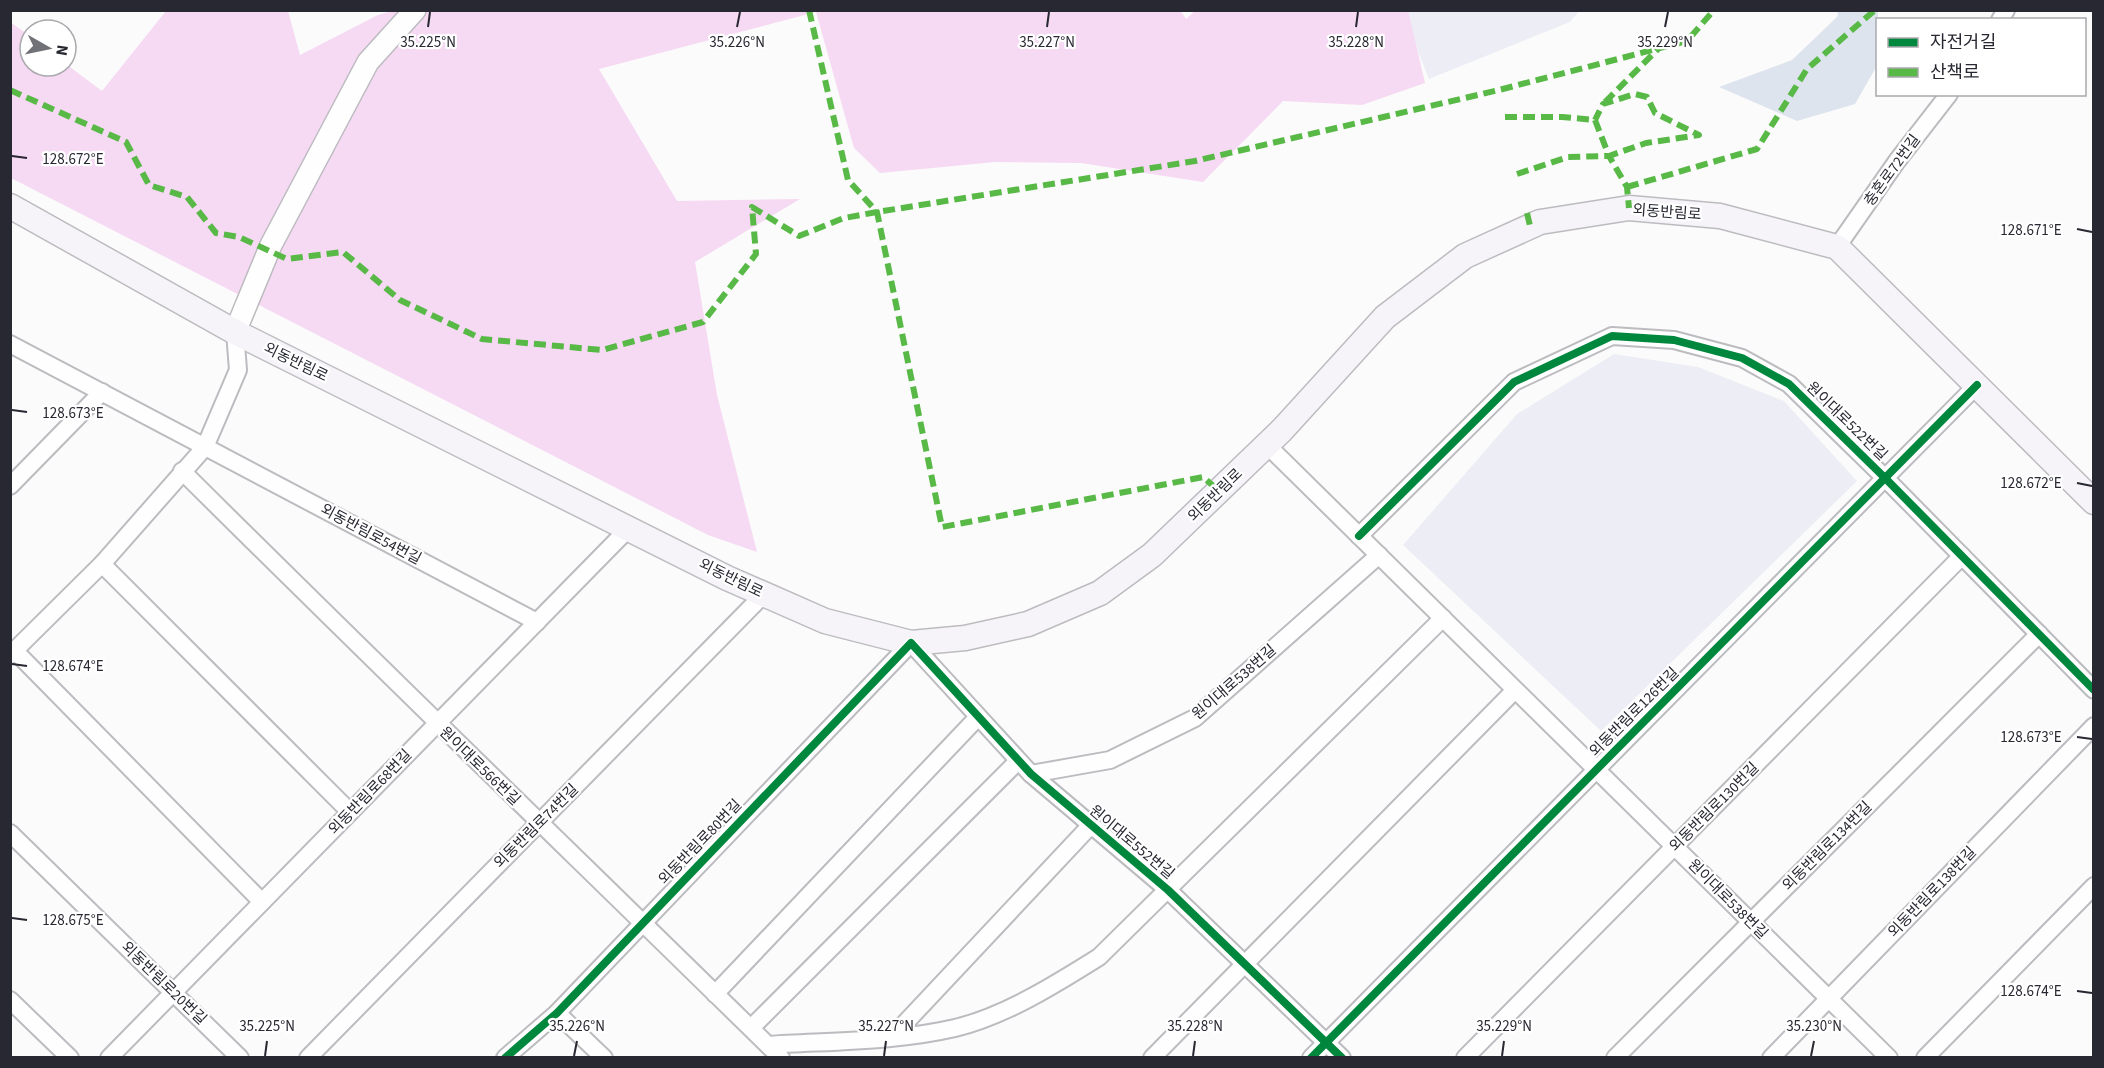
<svg xmlns="http://www.w3.org/2000/svg" width="2104" height="1068" font-family="'Source Sans 3','Noto Sans KR',sans-serif">
<rect width="100%" height="100%" fill="#fbfbfb"/>
<g fill="#edeef5">
<path d="M1402,11H1579L1570,22L1429,79Z"/>
<path d="M1614,354L1698,367L1784,401L1857,481L1601,731L1403,545L1517,414Z"/>
</g>
<path fill="#f6d9f3" d="M395,10H1180L1186,19L1196,10H1408L1425,83L1362,105L1283,101L1203,182L1081,163L995,162L880,173L854,148L816,12L599,69L677,201L800,199L695,262L717,395L757,552L708,535L11,178L10,22L30,36V66H66V64L102,91L166,11H288L300,55L378,15Z"/>
<path fill="#dee4ed" d="M1837,10H1878V64L1855,104L1797,121L1719,87L1792,60L1838,16Z"/>
<g fill="none" stroke-linecap="round" stroke-linejoin="round">
<defs>
<g id="minor">
<path d="M2000,20L2006,10"/>
<path d="M1837,247L1897,161L1949,94"/>
<path d="M10,344L537,622"/>
<path d="M1267,445L1889,1058"/>
<path d="M182,471C380,668 581,862 781,1058"/>
<path d="M10,486L102,392"/>
<path d="M1359,536L1514,382L1612,336L1674,340L1742,358L1789,384L1885,478L2094,690"/>
<path d="M102,564L350,812"/>
<path d="M15,651L262,902"/>
<path d="M10,655L102,564L205,447L238,370L235,332"/>
<path d="M1031,774L1110,760L1195,718L1379,555"/>
<path d="M10,833L240,1058"/>
<path d="M715,994L978,717"/>
<path d="M10,1000L70,1058"/>
<path d="M557,1013L604,1058"/>
<path d="M751,1028L1018,761"/>
<path d="M892,1037L1091,825"/>
<path d="M768,1045C830,1041 895,1042 955,1028C1005,1016 1056,984 1099,957L1443,618"/>
<path d="M109,1058L630,527"/>
<path d="M308,1058L764,594"/>
<path d="M505,1058L557,1013L911,643L1031,774L1168,890L1342,1058"/>
<path d="M1152,1058L1515,690"/>
<path d="M1311,1058L1977,385"/>
<path d="M1465,1058L1962,556"/>
<path d="M1615,1058L2039,634"/>
<path d="M1771,1058L2094,726"/>
<path d="M1925,1058L2094,886"/>
</g>
<path id="tertiary" d="M235,332L271,245L368,62L415,10"/>
<path id="secondary" d="M10,206L235,332L727,578L825,621L911,643L965,638L1028,624L1100,593L1152,555L1282,430L1385,317L1465,256L1540,222L1629,208L1720,216L1837,247L2094,502"/>
</defs>
<use href="#minor" stroke="#bcbcc0" stroke-width="20"/>
<use href="#tertiary" stroke="#bcbcc0" stroke-width="24"/>
<use href="#secondary" stroke="#bcbcc0" stroke-width="27"/>
<use href="#minor" stroke="#fefefe" stroke-width="16"/>
<use href="#tertiary" stroke="#fefefe" stroke-width="21"/>
<use href="#secondary" stroke="#f6f4f8" stroke-width="24"/>
<g stroke="#58b947" stroke-width="6" stroke-dasharray="12 6" stroke-linecap="butt">
<path d="M809,10L848,180L877,212L942,527L1203,477L1219,491"/>
<path d="M10,90L126,142L149,185L187,197L216,233L239,237L287,259L343,252L400,300L482,339L602,350L703,322L756,254L752,207L799,236L844,218L877,212L1195,161L1499,90L1687,41L1714,10"/>
<path d="M1605,102L1658,49"/>
<path d="M1505,117H1562L1595,120L1609,156L1646,143L1699,135L1655,113L1647,97L1635,94L1603,104L1595,120"/>
<path d="M1517,174L1568,157L1609,156L1627,187L1629,208"/>
<path d="M1627,187L1757,149L1807,69L1875,10"/>
<path d="M1527,213L1530,226"/>
</g>
<defs>
<g id="cycleway">
<path d="M1359,536L1514,382L1612,336L1674,340L1742,358L1789,384L1885,478L2094,690"/>
<path d="M505,1058L557,1013L911,643L1031,774L1168,890L1342,1058"/>
<path d="M1311,1058L1977,385"/>
</g>
</defs>
<use href="#cycleway" stroke="#fff" stroke-width="11"/>
<use href="#cycleway" stroke="#00873e" stroke-width="8"/>
</g>
<path fill="none" stroke="#272831" stroke-width="2" d="M428,27L430,12M737,27L740,12M1047,27L1049,12M1356,27L1358,12M1665,27L1668,12M12,156L27,158M2077,229L2092,232M12,410L27,412M2077,483L2092,486M12,664L27,666M2077,737L2092,739M12,918L27,920M2077,991L2092,993M265,1056L267,1041M574,1056L577,1041M884,1056L886,1041M1193,1056L1195,1041M1502,1056L1504,1041M1811,1056L1814,1041"/>
<g text-anchor="middle" stroke-width="4.5" stroke-linejoin="round" paint-order="stroke">
<g font-size="15" fill="#272831" stroke="#fff">
<text transform="translate(1892 170) rotate(-54)" y="5">충혼로72번길</text>
<text transform="translate(1667 212) rotate(4)" y="5">외동반림로</text>
<text transform="translate(296 362) rotate(26)" y="5">외동반림로</text>
<text transform="translate(1847 421) rotate(44)" y="5">원이대로522번길</text>
<text transform="translate(1215 495) rotate(-44)" y="5">외동반림로</text>
<text transform="translate(371 534) rotate(28)" y="5">외동반림로54번길</text>
<text transform="translate(731 578) rotate(26)" y="5">외동반림로</text>
<text transform="translate(1234 682) rotate(-41)" y="5">원이대로538번길</text>
<text transform="translate(1634 712) rotate(-45)" y="5">외동반림로126번길</text>
<text transform="translate(480 766) rotate(44)" y="5">원이대로566번길</text>
<text transform="translate(370 792) rotate(-46)" y="5">외동반림로68번길</text>
<text transform="translate(1714 807) rotate(-45)" y="5">외동반림로130번길</text>
<text transform="translate(536 826) rotate(-45)" y="5">외동반림로74번길</text>
<text transform="translate(700 842) rotate(-46)" y="5">외동반림로80번길</text>
<text transform="translate(1132 842) rotate(40)" y="5">원이대로552번길</text>
<text transform="translate(1827 846) rotate(-45)" y="5">외동반림로134번길</text>
<text transform="translate(1932 892) rotate(-46)" y="5">외동반림로138번길</text>
<text transform="translate(1728 899) rotate(45)" y="5">원이대로538번길</text>
<text transform="translate(164 983) rotate(44)" y="5">외동반림로20번길</text>
</g>
</g>
<g font-size="15" text-anchor="middle" fill="#272831" stroke="#fff" stroke-width="4.5" stroke-linejoin="round" paint-order="stroke">
<text x="428" y="47">35.225°N</text>
<text x="737" y="47">35.226°N</text>
<text x="1047" y="47">35.227°N</text>
<text x="1356" y="47">35.228°N</text>
<text x="1665" y="47">35.229°N</text>
<text x="73" y="164">128.672°E</text>
<text x="2031" y="235">128.671°E</text>
<text x="73" y="418">128.673°E</text>
<text x="2031" y="488">128.672°E</text>
<text x="73" y="671">128.674°E</text>
<text x="2031" y="742">128.673°E</text>
<text x="73" y="925">128.675°E</text>
<text x="2031" y="996">128.674°E</text>
<text x="267" y="1031">35.225°N</text>
<text x="577" y="1031">35.226°N</text>
<text x="886" y="1031">35.227°N</text>
<text x="1195" y="1031">35.228°N</text>
<text x="1504" y="1031">35.229°N</text>
<text x="1814" y="1031">35.230°N</text>
</g>
<rect width="2104" height="1068" fill="none" stroke="#272831" stroke-width="24"/>
<rect x="1876" y="18" width="210" height="78" fill="#ffffff" stroke="#a9a9ad" stroke-width="1.5"/>
<rect x="1888" y="38" width="30" height="9" fill="#00873e" stroke="#a9a9ad" stroke-width="1.5"/>
<text x="1930" y="48" font-size="18" fill="#272831">자전거길</text>
<rect x="1888" y="68" width="30" height="9" fill="#58b947" stroke="#a9a9ad" stroke-width="1.5"/>
<text x="1930" y="78" font-size="18" fill="#272831">산책로</text>
<g transform="translate(48 48) rotate(99)"><circle r="28" fill="#ffffff" stroke="#a9a9ad" stroke-width="1.5"/>
<path d="M0-4.5L10 22L0 15L-10 22Z" fill="#717278"/>
<text y="-9" font-size="16" font-weight="bold" text-anchor="middle" fill="#272831">N</text>
</g>
</svg>
